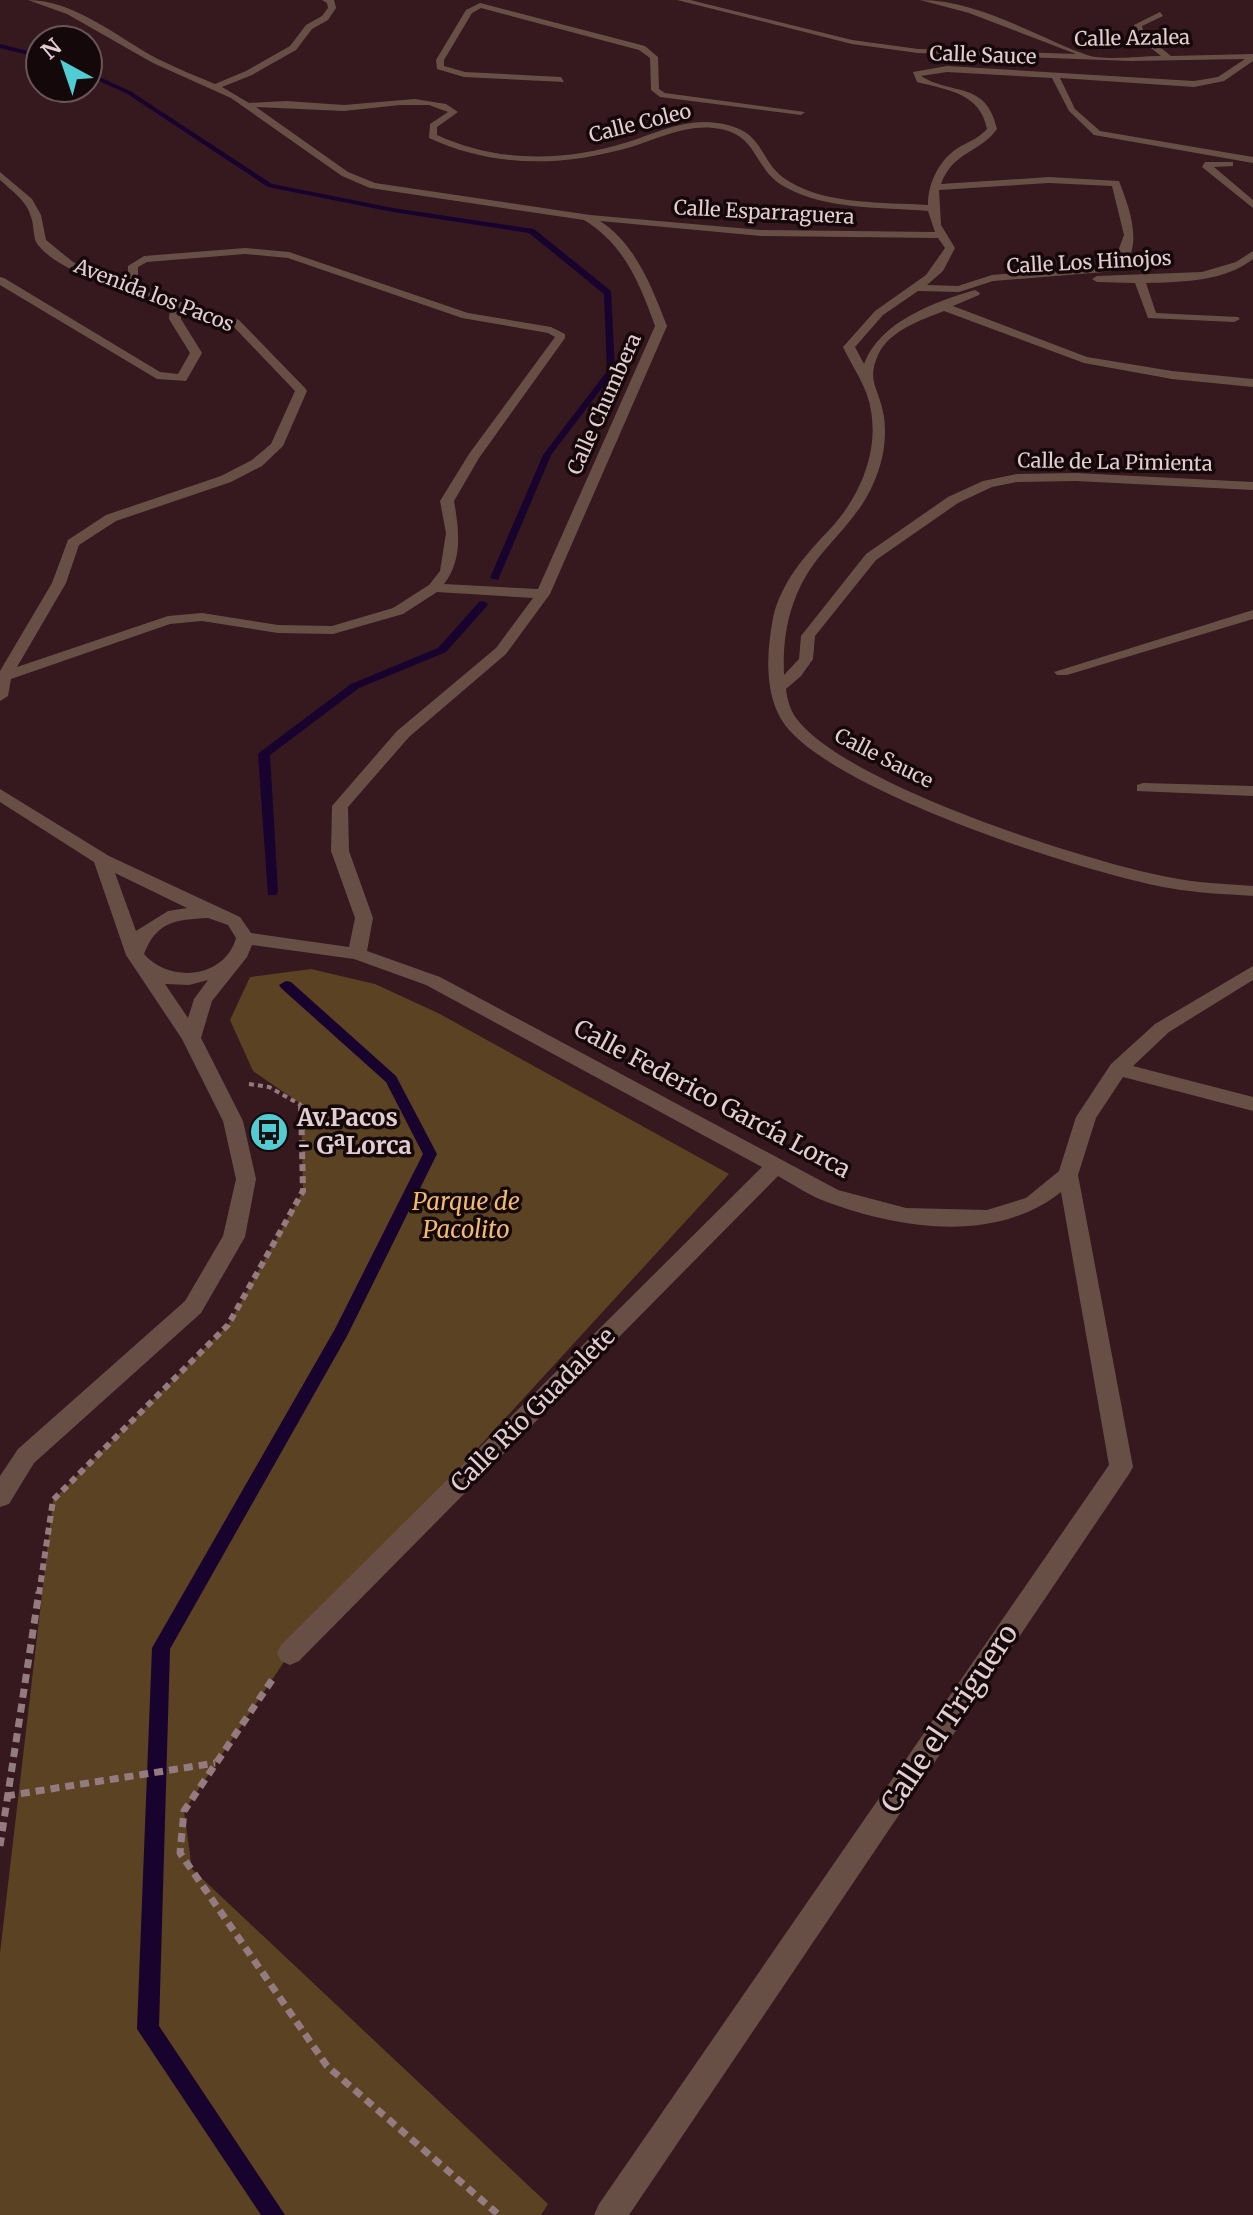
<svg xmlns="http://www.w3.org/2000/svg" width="1253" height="2215" font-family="Merriweather,serif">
<rect width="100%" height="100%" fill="#36181f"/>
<path fill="#5a4222" d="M311,969L375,984L438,1013L729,1174L290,1653L184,1811L192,1869L548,2204L541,2215H0V1953L53,1500L228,1325L303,1191L301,1104L253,1071L230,1020L250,977Z"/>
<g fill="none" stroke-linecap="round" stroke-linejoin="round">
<g fill="#17032e" fill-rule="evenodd">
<path d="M0,44L40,54V58L0,48Z"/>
<path d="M88,72L130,91L272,184L393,208L534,229L611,291L615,371L551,455L498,580L490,578L543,455L607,371L604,294L529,233L393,212L268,187L126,93L88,76Z"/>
<path d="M483,601L488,604L487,606L446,652L359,688L270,755L278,892L276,895H268L258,754L260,752L351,684L438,648L479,602Z"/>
<path d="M286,981L291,982L396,1076L437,1154L347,1336L170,1649L159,2026L285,2215H261L137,2029L152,1648L335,1329L423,1154L386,1082L281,988L279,985Z"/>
</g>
<path stroke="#947b80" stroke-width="4" stroke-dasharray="5 4" stroke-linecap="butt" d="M249,1084L269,1087L301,1105"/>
<path stroke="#947b80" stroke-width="6" stroke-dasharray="7 5" stroke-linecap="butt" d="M39,1594L53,1500L228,1325L303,1191L301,1103"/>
<g stroke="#947b80" stroke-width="7" stroke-dasharray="9 6" stroke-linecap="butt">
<path d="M272,1680L184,1811L180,1853L327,2066L499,2215"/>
<path d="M6,1796L215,1763"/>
<path d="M0,1846L39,1592"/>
</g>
<g fill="#684f46" fill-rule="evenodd">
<path d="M28,0C75,0 118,38 158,59C176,68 196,76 215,84L246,71L290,46L306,25L322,16L328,8L327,3L322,0H334L336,8L328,20L312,29L296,50L252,75L222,87L249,103L286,101L344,105L415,99L446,104L458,112L437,127V135C498,163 564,162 628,142C656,133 686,118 717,123C769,130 756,163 790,182C829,205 883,202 928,205C928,182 940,158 961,146C971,141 980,137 987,129C980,93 948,90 917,82L913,72L947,66L1194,81L1218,77L1245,59L1130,61L918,53L852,44L677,0H690L852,40L918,49L1076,54L969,13L920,0C979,0 1036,37 1087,55C1104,61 1142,56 1161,56L1137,37L1134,25L1160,12L1163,16L1142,26L1144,34L1171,56L1253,54V61L1224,81L1194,87L1060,78L1075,109L1100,131L1253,157V163L1094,135L1069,111L1052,78L947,72L921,76C952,96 986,80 997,129C980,153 953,151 941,184L1049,177L1119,181C1129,207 1147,253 1116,271L993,281L959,292L918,291L883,315L855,347L864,364C880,321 935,302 975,290L980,293L979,295L953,306L1087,357L1172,371L1253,379V387L1172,379L1084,363L944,311C921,320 891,330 879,353C865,382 880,388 884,417C887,439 883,462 874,482C863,509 843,529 824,551C793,587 782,627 784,675L799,659L801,636L866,554L948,497L983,481L1017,474L1076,473L1253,482V490L1076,481L1017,482L992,487L958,503L876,560L815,636L813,659L801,676L786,689C787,698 790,710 796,718C843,783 1086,862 1168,877C1196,883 1225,884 1253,886V896C1225,894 1196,893 1169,888C1087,874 821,788 781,719C764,690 767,650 773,618C781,582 806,554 831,528C863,493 883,442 867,395C861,378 851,364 843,347L875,311L926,275L945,248L938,238L761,236L600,221C636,244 652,288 667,326L550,594L506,654L409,737L348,807L349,851L373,918L367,951L440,977L838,1190L906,1208L987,1210L1026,1198L1059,1171L1076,1117L1111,1064L1155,1024L1253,966V980L1169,1032L1133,1066L1253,1097V1111L1123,1077L1096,1118L1078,1175L1133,1467L1129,1474L629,2215H594L599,2204L1109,1465L1061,1192C996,1244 900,1229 827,1202C810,1196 794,1185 778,1176L299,1661L290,1665L281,1661L277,1653L281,1645L762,1167L426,985L354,959L252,945L247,957L212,1001L201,1038L243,1121L256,1179L245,1237L201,1313L34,1463L9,1504L0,1507V1476L18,1449L185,1301L223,1236L236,1179L223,1121L182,1039L126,955L94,862L0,802V789L109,856L240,917L251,933L349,947L355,918L331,851L332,806L397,731L496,648L533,598L437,592L403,614L333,634L278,633L202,621L170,624L11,679L8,696L0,701V671L52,583L68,540L106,515L221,476L252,460L271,444L295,391L231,324L181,309V319L202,353L186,381L157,379L0,285V277L4,278L160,372L178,374L190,353L169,319L170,306C138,296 53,271 36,242C33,235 34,225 31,217C27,201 12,191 0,180V172L32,199L41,215L46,240L73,262L128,285V266L144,256L245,248L289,252L468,313L551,327L565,334V338L479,458L454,501C459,530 463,559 444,584L538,589L655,326C640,284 624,244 584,220L370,188L342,176L231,98L153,63L67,14ZM400,105H429L448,112L430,124L429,138C494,168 562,167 631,147C658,139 684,125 713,128C760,132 752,170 785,187C827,210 881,207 928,211L935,232L761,230L590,215L375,183L348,172L256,107L344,111ZM1049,183L1112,186L1124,235L1113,265L992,275L958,286L927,285L943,271L955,248L941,225L939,190ZM245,254L288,258L462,318L548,333L555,337L469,454L440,501L446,533L440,571L429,585L393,608L332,626L278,625L202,613L168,616L17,667L66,583L79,545L116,521L231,482L262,466L283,446L307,391L305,388L239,320L138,289V267L147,262ZM115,873L187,908L168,911L136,931ZM208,918L228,925L236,938C225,978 170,984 144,954C157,921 175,920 208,918ZM208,980L194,999L188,1018L165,984L189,985Z"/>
<path d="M480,3L645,46L658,57L659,89L665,93L805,112L801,115L660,97L651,90L650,58L639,50L481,8L472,13L444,60V66L465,72L561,77L564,82L464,77L437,69L436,60L466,10Z"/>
<path d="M1205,162H1233V166L1214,167L1253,200V208L1202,167Z"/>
<path d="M1253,251V259C1224,282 1181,282 1146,283L1156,313L1238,317L1240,319L1234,322L1148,318L1135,283L1097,282L1092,279L1097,276L1202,272L1236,262Z"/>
<path d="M1253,610V619L1067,675H1057L1054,672Z"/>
<path d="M1143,783L1253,786V796L1137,791V785Z"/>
</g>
</g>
<defs>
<symbol id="bus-disc" viewBox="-11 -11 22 22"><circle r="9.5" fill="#51ccd2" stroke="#15080a"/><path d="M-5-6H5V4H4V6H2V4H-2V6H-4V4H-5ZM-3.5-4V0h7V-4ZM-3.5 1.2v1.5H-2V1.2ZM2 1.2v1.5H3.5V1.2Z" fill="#111"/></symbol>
</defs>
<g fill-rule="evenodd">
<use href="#bus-disc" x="247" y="1110" width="44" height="44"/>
</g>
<g text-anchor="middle" stroke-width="7" stroke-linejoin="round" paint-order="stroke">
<g font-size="20" fill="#e2cdd0" stroke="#15080a">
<text transform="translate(1132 38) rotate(-1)" y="7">Calle Azalea</text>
<text transform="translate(983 55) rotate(2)" y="7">Calle Sauce</text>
<text transform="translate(640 123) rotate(-14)" y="7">Calle Coleo</text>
<text transform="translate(764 212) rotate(3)" y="7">Calle Esparraguera</text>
<text transform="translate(1089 262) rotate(-3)" y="7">Calle Los Hinojos</text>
<text transform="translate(154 295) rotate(21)" y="7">Avenida los Pacos</text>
<text transform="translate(604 404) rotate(-66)" y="7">Calle Chumbera</text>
<text transform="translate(1115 462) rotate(1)" y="7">Calle de La Pimienta</text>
<text transform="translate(884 758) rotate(27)" y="7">Calle Sauce</text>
</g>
<g font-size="24" fill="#e2cdd0" stroke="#15080a">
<text transform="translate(712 1099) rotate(28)" y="8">Calle Federico García Lorca</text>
<text transform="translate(533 1410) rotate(-45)" y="8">Calle Rio Guadalete</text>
</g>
<g font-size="24" font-weight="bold" fill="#e2cdd0" stroke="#15080a" text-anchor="start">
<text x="297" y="1126">Av.Pacos<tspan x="297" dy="28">- GªLorca</tspan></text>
</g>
<g font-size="24" font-style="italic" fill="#f2ba70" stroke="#15080a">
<text x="466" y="1210">Parque de<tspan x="466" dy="28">Pacolito</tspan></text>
</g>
<g font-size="28" fill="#e2cdd0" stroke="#15080a">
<text transform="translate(949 1718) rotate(-56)" y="10">Calle el Triguero</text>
</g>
</g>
<g transform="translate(64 64) rotate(320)"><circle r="38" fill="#15080a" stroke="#675759" stroke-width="2"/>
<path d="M0-6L14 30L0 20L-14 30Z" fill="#51ccd2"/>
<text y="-12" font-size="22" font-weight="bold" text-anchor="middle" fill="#e2cdd0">N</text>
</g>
</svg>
